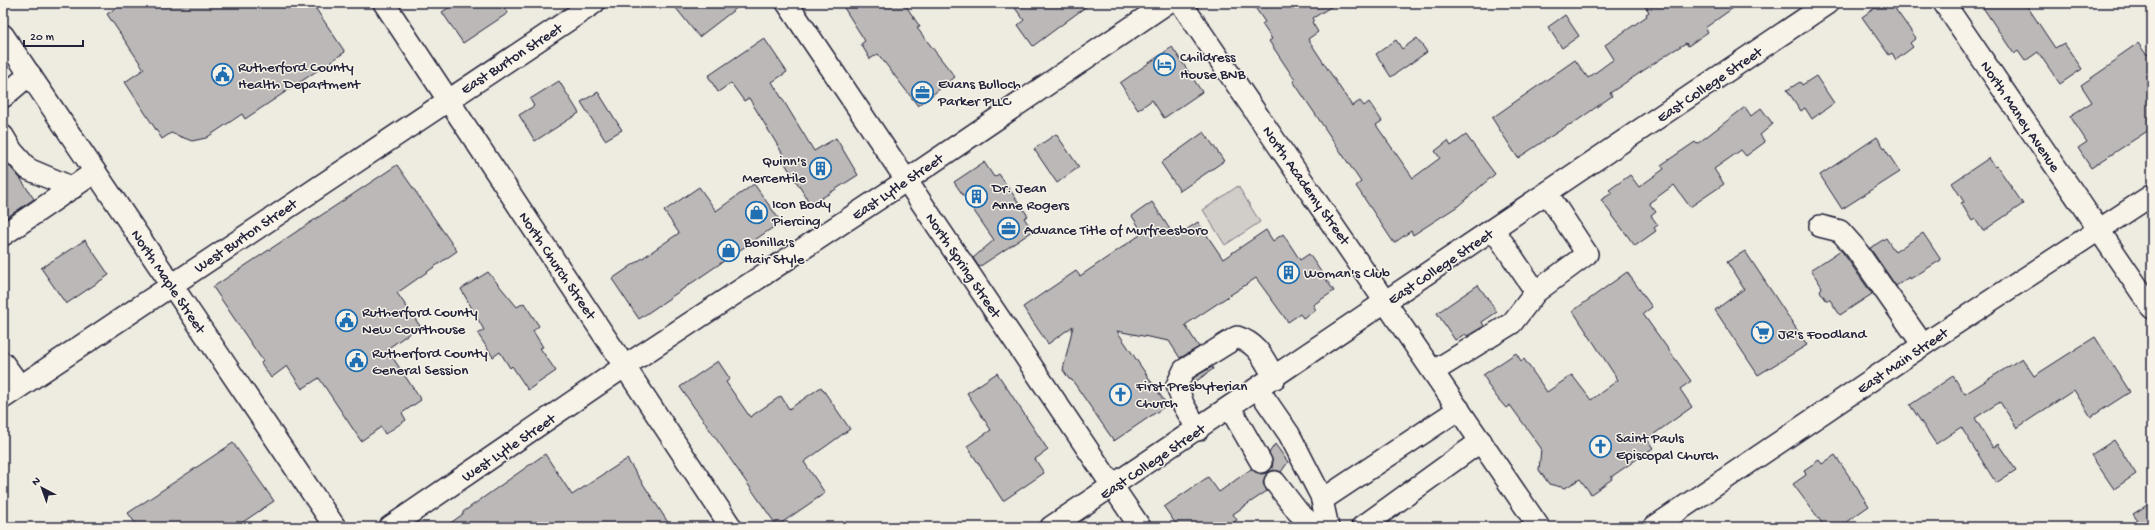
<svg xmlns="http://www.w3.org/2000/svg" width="2155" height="530" font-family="'Gochi Hand',sans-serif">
<rect width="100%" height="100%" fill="#eeebe1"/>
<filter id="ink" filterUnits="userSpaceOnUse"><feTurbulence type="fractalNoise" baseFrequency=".025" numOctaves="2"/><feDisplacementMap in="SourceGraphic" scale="8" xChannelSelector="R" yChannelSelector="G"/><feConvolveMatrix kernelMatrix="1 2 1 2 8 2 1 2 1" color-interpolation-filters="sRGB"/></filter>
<g filter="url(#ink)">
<path fill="#d1cdc9" stroke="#7a7882" d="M1238,186L1260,222L1225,245L1203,210Z"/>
<g fill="#bbb8b7" stroke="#22223b">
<path d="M124,3H312L345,52L245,119L242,114L206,138L192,141L171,133L162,139L125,82L144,69L107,14Z"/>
<path d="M456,3H501L508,13L463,43L442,12Z"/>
<path d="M672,3H743L699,37Z"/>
<path d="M841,3H904L920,27L917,28L955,77L918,106L878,54L870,59L861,44L865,41Z"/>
<path d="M1011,3H1091L1033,46L1018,25L1024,20Z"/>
<path d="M1252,3H1337L1313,18L1314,20L1312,22L1318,32L1308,39L1352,106L1360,101L1364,106L1369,102L1382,121L1376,125L1413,178L1440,158L1435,151L1448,141L1451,146L1466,135L1495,174L1458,206L1413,235L1411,231L1394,243L1356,186L1361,182L1293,81L1295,80L1269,41L1272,39L1262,24L1265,22Z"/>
<path d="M1643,3H1740L1705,28L1708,32L1688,46L1686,43L1671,52L1610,93L1612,96L1571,125L1570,124L1518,158L1492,118L1575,60L1588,78L1614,59L1605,45L1647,16L1646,14L1649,12Z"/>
<path d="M1882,3H1891L1916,38L1910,43L1913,47L1896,60L1892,53L1889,55L1862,17Z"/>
<path d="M1980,3H2025L2055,48L2064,43L2082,69L2060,84L2038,52L2025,61L2018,51L2014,54Z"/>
<path d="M1565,15L1579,36L1562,48L1548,27Z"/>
<path d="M764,38L787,72L772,82L814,151L836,138L858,175L811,205L784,162L787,161L749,98L744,101L731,83L718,92L708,76Z"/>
<path d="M1417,38L1427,52L1391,77L1376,54L1396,40L1402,49Z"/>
<path d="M2138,43L2146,54L2152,55V128L2091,168L2078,148L2087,142L2070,116L2092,102L2081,85L2116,61L2115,59Z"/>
<path d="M1172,47L1202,92L1164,118L1152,100L1138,110L1120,83Z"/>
<path d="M1816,76L1834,103L1812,119L1805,108L1801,111L1787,90L1800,82L1802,85Z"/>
<path d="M559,81L579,113L535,141L519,115L534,106L530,99Z"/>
<path d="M598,92L622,130L605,140L581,102Z"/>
<path d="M1745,107L1751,116L1761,108L1773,124L1760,135L1765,142L1746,156L1741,150L1714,169L1724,184L1690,207L1674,185L1649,203L1656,212L1651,216L1658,225L1654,228L1656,231L1635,246L1601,200L1612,193L1609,190L1630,175L1639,187L1664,169L1661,165L1695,142L1697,144Z"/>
<path d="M1204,132L1224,161L1180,191L1161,163Z"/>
<path d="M1056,134L1079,167L1057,183L1034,149Z"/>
<path d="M1877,137L1900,172L1842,209L1820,175Z"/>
<path d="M1989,158L1995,167L1997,166L2023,204L1983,231L1975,219L1972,221L1961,203L1964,202L1952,183Z"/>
<path d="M3,159L20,178L34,199L3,220Z"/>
<path d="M984,162L994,177L999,174L1028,216L1024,218L1033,231L979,267L973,258L994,240L954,182Z"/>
<path d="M397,165L457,251L397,293L420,326L387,349L421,400L402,413L406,420L385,434L381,427L361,441L319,378L302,389L287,366L271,378L261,363L263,361L213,287Z"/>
<path d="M754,184L781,222L639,319L612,279L679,233L664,211L699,187L716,211Z"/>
<path d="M1152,202L1175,237L1198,222L1223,259L1266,230L1273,241L1283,234L1300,260L1309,254L1334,291L1313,305L1316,310L1303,318L1300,314L1288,322L1256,278L1185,325L1199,347L1180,358L1169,341L1117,331L1167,405L1114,441L1072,380L1069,379L1063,370L1073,326L1048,344L1023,307L1076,271L1080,276L1143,233L1132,216Z"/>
<path d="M1923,233L1941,260L1910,279L1909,277L1896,286L1870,248L1886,238L1895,252Z"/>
<path d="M85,240L109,275L66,304L41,268Z"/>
<path d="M1841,250L1872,294L1840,315L1830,300H1826L1820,291L1822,287L1811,270Z"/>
<path d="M1745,251L1807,345L1758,375L1715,310L1744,289L1727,262Z"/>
<path d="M488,272L517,307L524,303L539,326L533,331L543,347L540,348L556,371L528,390L512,366L510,368L500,352L493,357L478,334L484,330L461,289Z"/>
<path d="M1627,272L1652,307L1643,314L1691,381L1680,389L1692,407L1647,439L1653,448L1611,477L1612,479L1591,494L1580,479L1565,488L1549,484L1539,470L1541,448L1510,405L1506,408L1499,400L1487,384L1488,383L1483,375L1516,353L1521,361L1524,359L1547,392L1572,375L1591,400L1618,380L1573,311Z"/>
<path d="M1478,285L1497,312L1482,322L1484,326L1467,336L1465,334L1455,340L1437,313Z"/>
<path d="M2095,337L2130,392L2091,417L2074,390L2017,428L2000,402L1975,418L1993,448L1998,444L2016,470L1996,483L1961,427L1936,444L1910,405L1953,376L1965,394L2022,358L2034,376Z"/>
<path d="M718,361L730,379L726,382L750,417L781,396L789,409L821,387L850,429L804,462L825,493L777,526L680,387Z"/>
<path d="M1212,367L1213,369L1195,382L1193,378Z"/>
<path d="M997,373L1048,450L1035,459L1044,473L1003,501L967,446L991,430L967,393Z"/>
<path d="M2114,440L2136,474L2114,489L2091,455Z"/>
<path d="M233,443L274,501L243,522L242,527H138L128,513Z"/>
<path d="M1275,444L1288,462L1281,472L1274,470L1267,473L1263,483L1267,491L1233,514L1237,520L1227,527H1178L1164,507L1208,477L1219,492L1251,469L1261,474L1267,473L1272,468L1273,462L1269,453Z"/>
<path d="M545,454L572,495L627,459L671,527H445L463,514V512Z"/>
<path d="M1835,455L1869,506L1839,527H1825L1793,484L1806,475L1804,470L1819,460L1822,464Z"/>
<path d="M2152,502V527H2142L2133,514Z"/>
</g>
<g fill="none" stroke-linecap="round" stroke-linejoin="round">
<defs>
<g id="minor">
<path d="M384,3L731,527"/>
<path d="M787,3L1140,527"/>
<path d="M1181,3L1539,527"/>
<path d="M1944,3L2152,308"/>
<path d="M3,35L335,527"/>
<path d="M3,97L30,74"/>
<path d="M3,136L12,151L28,169L73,188"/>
<path d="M1820,226L1840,231L1855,248L1923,345"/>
<path d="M1494,230L1536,292"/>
<path d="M3,235L95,172"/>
<path d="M3,363L20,386"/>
<path d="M1434,371L1512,323L1536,292L1587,254L1547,193"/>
<path d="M1258,389L1289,434L1321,496L1328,527"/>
<path d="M3,398L594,3"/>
<path d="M1230,408L1261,462"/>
<path d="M1198,430L1183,404L1177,385L1184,370L1237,337C1259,344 1263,359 1275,378"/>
<path d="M1275,482L1298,512L1315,527"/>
<path d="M1322,500L1459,409"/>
<path d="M390,527L625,366L886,194L1167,3"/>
<path d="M1051,527L1828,3"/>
<path d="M1362,527L1481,441"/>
<path d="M1654,527L1923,345L2152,195"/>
</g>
</defs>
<use href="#minor" stroke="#22223b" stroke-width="24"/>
<use href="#minor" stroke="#f7f3e8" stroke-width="21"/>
</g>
</g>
<defs>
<symbol id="hotel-ring" viewBox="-11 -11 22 22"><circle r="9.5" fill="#f7f3e8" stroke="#1f6fb2" stroke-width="1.5"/><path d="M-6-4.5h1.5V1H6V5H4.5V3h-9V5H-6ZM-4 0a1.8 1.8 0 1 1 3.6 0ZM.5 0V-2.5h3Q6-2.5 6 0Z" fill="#1f6fb2"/></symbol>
<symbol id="civic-ring" viewBox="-11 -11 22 22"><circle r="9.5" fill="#f7f3e8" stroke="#1f6fb2" stroke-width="1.5"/><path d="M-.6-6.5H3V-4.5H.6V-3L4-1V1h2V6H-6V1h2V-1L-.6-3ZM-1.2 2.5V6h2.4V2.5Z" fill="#1f6fb2"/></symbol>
<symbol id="office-ring" viewBox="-11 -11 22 22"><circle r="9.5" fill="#f7f3e8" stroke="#1f6fb2" stroke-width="1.5"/><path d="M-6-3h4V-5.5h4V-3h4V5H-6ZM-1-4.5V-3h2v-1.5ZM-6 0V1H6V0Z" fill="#1f6fb2"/></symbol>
<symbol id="building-ring" viewBox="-11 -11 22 22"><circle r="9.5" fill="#f7f3e8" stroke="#1f6fb2" stroke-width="1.5"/><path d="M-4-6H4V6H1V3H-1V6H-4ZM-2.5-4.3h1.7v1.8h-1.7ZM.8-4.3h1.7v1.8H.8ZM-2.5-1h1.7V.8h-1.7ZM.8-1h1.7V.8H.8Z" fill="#1f6fb2"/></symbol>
<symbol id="shop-ring" viewBox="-11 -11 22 22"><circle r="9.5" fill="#f7f3e8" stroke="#1f6fb2" stroke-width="1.5"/><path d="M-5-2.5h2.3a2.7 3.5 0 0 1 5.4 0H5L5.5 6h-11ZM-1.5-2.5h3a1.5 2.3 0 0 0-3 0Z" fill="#1f6fb2"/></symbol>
<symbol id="supermarket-ring" viewBox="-11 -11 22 22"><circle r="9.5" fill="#f7f3e8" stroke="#1f6fb2" stroke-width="1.5"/><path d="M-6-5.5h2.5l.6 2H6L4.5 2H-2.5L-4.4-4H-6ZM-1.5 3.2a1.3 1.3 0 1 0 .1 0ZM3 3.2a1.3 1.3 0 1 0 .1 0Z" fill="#1f6fb2"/></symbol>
<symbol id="church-ring" viewBox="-11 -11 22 22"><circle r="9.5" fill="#f7f3e8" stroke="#1f6fb2" stroke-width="1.5"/><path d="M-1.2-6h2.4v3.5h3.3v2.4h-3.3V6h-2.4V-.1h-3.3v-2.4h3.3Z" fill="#1f6fb2"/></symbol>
</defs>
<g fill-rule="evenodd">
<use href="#hotel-ring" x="1152" y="52" width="25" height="25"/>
<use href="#civic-ring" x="210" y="62" width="25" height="25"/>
<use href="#office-ring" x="910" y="80" width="25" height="25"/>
<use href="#building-ring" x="808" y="156" width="25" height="25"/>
<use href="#building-ring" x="964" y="184" width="25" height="25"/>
<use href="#shop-ring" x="744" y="200" width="25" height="25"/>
<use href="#office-ring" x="996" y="216" width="25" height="25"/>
<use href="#shop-ring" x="716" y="238" width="25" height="25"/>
<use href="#building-ring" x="1276" y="260" width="25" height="25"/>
<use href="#civic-ring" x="334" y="308" width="25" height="25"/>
<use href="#supermarket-ring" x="1750" y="320" width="25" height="25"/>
<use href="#civic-ring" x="344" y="348" width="25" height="25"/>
<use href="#church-ring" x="1108" y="382" width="25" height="25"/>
<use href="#church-ring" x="1588" y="434" width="25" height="25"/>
</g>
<g text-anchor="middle" stroke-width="3" stroke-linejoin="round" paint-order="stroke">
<g font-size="15" fill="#22223b" stroke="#f7f3e8" text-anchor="start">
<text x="1180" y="61">Childress<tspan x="1180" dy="17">House BNB</tspan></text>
<text x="238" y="71">Rutherford County<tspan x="238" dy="17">Health Department</tspan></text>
<text x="938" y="88">Evans Bulloch<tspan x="938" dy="17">Parker PLLC</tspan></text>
<text x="806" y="165" text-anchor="end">Quinn's<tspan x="806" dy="17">Mercentile</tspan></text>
<text x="992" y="192">Dr. Jean<tspan x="992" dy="17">Anne Rogers</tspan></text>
<text x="772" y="208">Icon Body<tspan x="772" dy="17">Piercing</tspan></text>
<text x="1024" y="234">Advance Title of Murfreesboro</text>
<text x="744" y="246">Bonilla's<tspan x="744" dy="17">Hair Style</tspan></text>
<text x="1304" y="277">Woman's Club</text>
<text x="362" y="316">Rutherford County<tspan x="362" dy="17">New Courthouse</tspan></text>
<text x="1778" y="338">JR's Foodland</text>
<text x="372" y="357">Rutherford County<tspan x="372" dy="17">General Session</tspan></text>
<text x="1136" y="390">First Presbyterian<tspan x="1136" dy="17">Church</tspan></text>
<text x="1616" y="442">Saint Pauls<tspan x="1616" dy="17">Episcopal Church</tspan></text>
</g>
<g font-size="15" fill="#22223b" stroke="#f7f3e8">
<text transform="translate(511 58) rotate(-33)" y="5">East Burton Street</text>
<text transform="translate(1709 84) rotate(-34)" y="5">East College Street</text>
<text transform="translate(2021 116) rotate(56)" y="5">North Maney Avenue</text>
<text transform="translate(1307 185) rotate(55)" y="5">North Academy Street</text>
<text transform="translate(897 186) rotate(-34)" y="5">East Lytle Street</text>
<text transform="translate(245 235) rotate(-34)" y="5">West Burton Street</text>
<text transform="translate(558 265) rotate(56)" y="5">North Church Street</text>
<text transform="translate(964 265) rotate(56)" y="5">North Spring Street</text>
<text transform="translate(1440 266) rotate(-34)" y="5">East College Street</text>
<text transform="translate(169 281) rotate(56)" y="5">North Maple Street</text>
<text transform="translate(1902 360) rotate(-34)" y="5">East Main Street</text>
<text transform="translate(508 447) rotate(-34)" y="5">West Lytle Street</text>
<text transform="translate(1152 461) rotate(-34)" y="5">East College Street</text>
</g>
</g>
<rect width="2155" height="530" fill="none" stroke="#f7f3e8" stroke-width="16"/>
<rect x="8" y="8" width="2139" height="514" fill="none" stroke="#22223b" stroke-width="1.5" filter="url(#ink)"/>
<g transform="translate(42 488) rotate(319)" stroke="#f7f3e8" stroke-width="3" paint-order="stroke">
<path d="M0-3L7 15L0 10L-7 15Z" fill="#22223b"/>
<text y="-6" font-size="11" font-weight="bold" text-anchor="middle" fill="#22223b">N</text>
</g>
<path d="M24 40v6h59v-6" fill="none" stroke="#22223b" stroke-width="2"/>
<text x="30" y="40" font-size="12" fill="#22223b" stroke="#f7f3e8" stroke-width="3" paint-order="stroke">20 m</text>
</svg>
